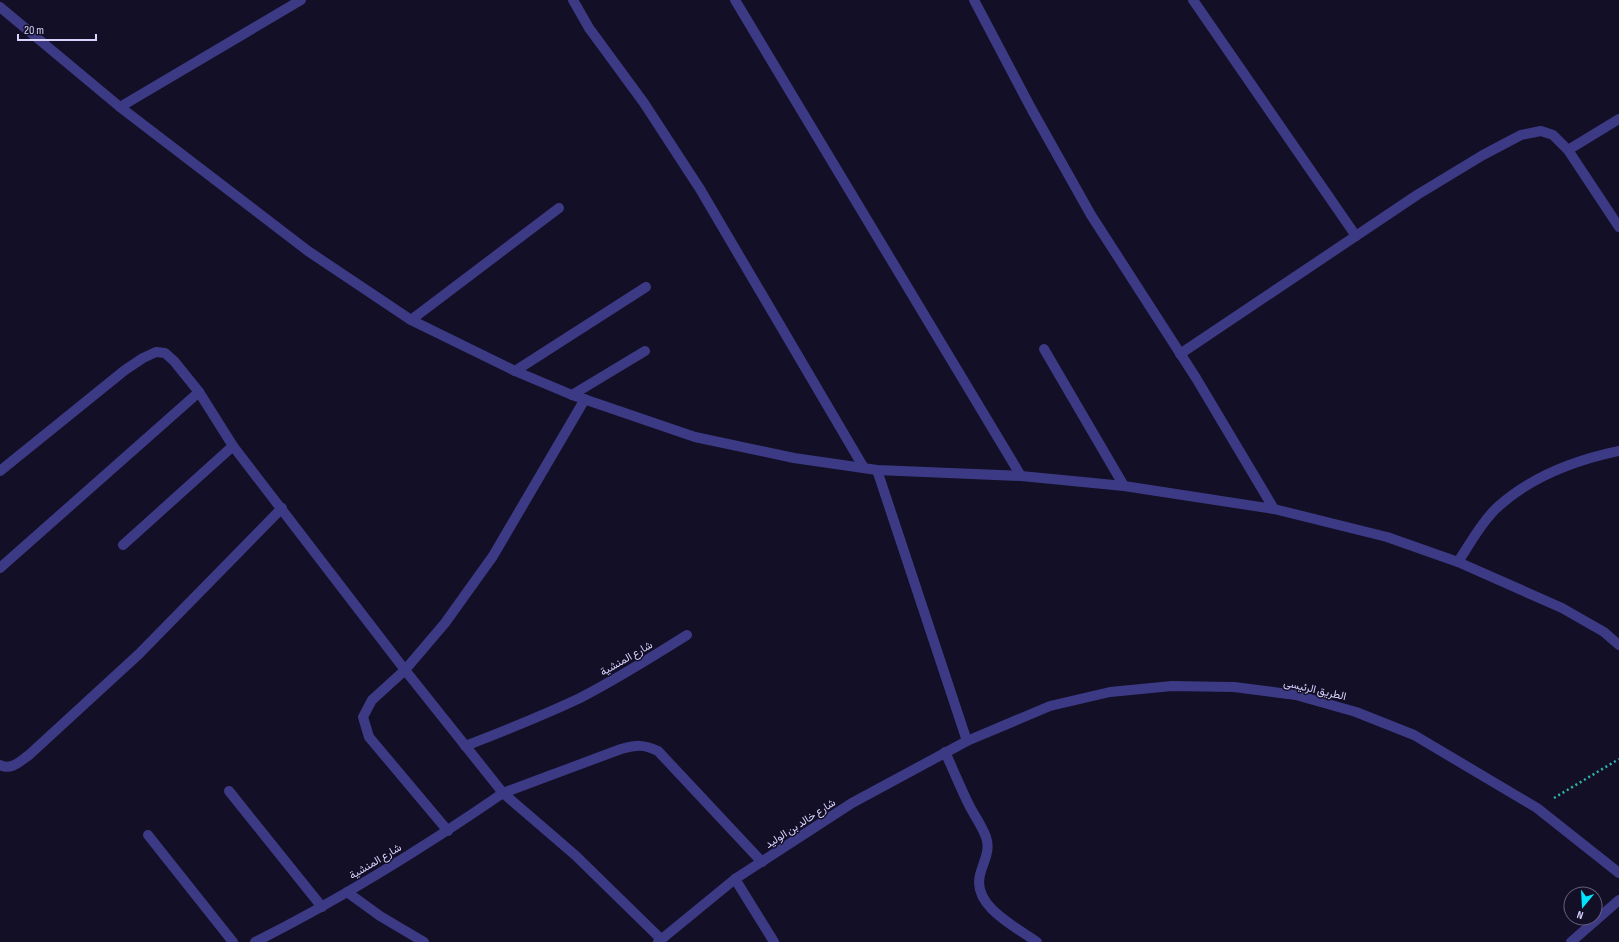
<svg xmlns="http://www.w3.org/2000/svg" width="1619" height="942" font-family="'Sofia Sans Condensed',Vazirmatn,sans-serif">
<rect width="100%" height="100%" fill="#130f26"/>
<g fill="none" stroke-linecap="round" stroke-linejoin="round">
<path stroke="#2fb8b0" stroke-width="2.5" stroke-dasharray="2 3" stroke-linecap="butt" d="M1554,798L1619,759"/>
<g stroke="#3d3a85" stroke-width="10">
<path d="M573,0L589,28L644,103L700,189L864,468"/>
<path d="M735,0L1021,476"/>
<path d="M974,0L1032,110L1091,215L1196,378L1274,509"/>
<path d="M1193,0L1356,236"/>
<path d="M0,7L120,107L308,251L411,320L515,371L572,395L695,437L794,458L877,470L1021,476L1124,486L1274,509L1387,537L1458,562L1562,608L1604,632L1619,645"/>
<path d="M120,107L301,0"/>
<path d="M1568,150L1619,119"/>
<path d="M411,320L559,208"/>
<path d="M1044,349L1124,486"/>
<path d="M1180,354L1417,195L1483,155L1521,135L1541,131L1553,135L1568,150L1619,227"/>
<path d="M515,371L646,287"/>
<path d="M572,395L645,351"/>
<path d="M233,446L405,670L503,793L621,749C637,745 643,744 658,751L762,862"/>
<path d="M877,470L967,741"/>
<path d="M0,471L125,370L143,358L156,352L165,353L174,361L199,392L233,446L123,545"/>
<path d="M1458,562C1469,545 1485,517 1500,505C1533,476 1576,460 1619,451"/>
<path d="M0,568L199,392"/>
<path d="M465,746C504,731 542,716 580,698C617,679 652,657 687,635"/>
<path d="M945,752C953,769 960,787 969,805C974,815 982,826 986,837C991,851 983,862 980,875C972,906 1016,927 1037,942"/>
<path d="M0,765C11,771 20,761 29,755L139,654L282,508"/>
<path d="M229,791L322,907"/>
<path d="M448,831L369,737L363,717L372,700L405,670L445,623L493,556L585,399"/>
<path d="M148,835L233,942"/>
<path d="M735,879L774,942"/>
<path d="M347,892L380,916L424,942"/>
<path d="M255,942C341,899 423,848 503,793L575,855L661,939"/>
<path d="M658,942L735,879L852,803L967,741L1050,706L1110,692L1172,686L1234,687L1296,695L1356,712L1414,735L1537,808L1619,873"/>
<path d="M1571,942L1619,900"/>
</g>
</g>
<g text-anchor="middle" stroke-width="3" stroke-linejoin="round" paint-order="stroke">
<g font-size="11" fill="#d9d4ff" stroke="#130f26">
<text transform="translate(626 658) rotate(-30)" y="4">شارع المنشية</text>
<text transform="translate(1315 689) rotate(13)" y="4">الطريق الرئيسى</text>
<text transform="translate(800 823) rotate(-33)" y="4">شارع خالد بن الوليد</text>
<text transform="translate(375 861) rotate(-31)" y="4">شارع المنشية</text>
</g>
</g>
<g transform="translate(1583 906) rotate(198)"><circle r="19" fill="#130f26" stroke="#625e7d"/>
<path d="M0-3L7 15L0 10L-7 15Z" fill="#00e5ff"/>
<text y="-6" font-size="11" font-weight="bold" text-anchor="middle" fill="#d9d4ff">N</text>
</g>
<path d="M18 34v6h78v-6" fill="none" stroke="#d9d4ff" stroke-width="2"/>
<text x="24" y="34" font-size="12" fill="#d9d4ff" stroke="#130f26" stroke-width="3" paint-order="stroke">20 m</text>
</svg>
